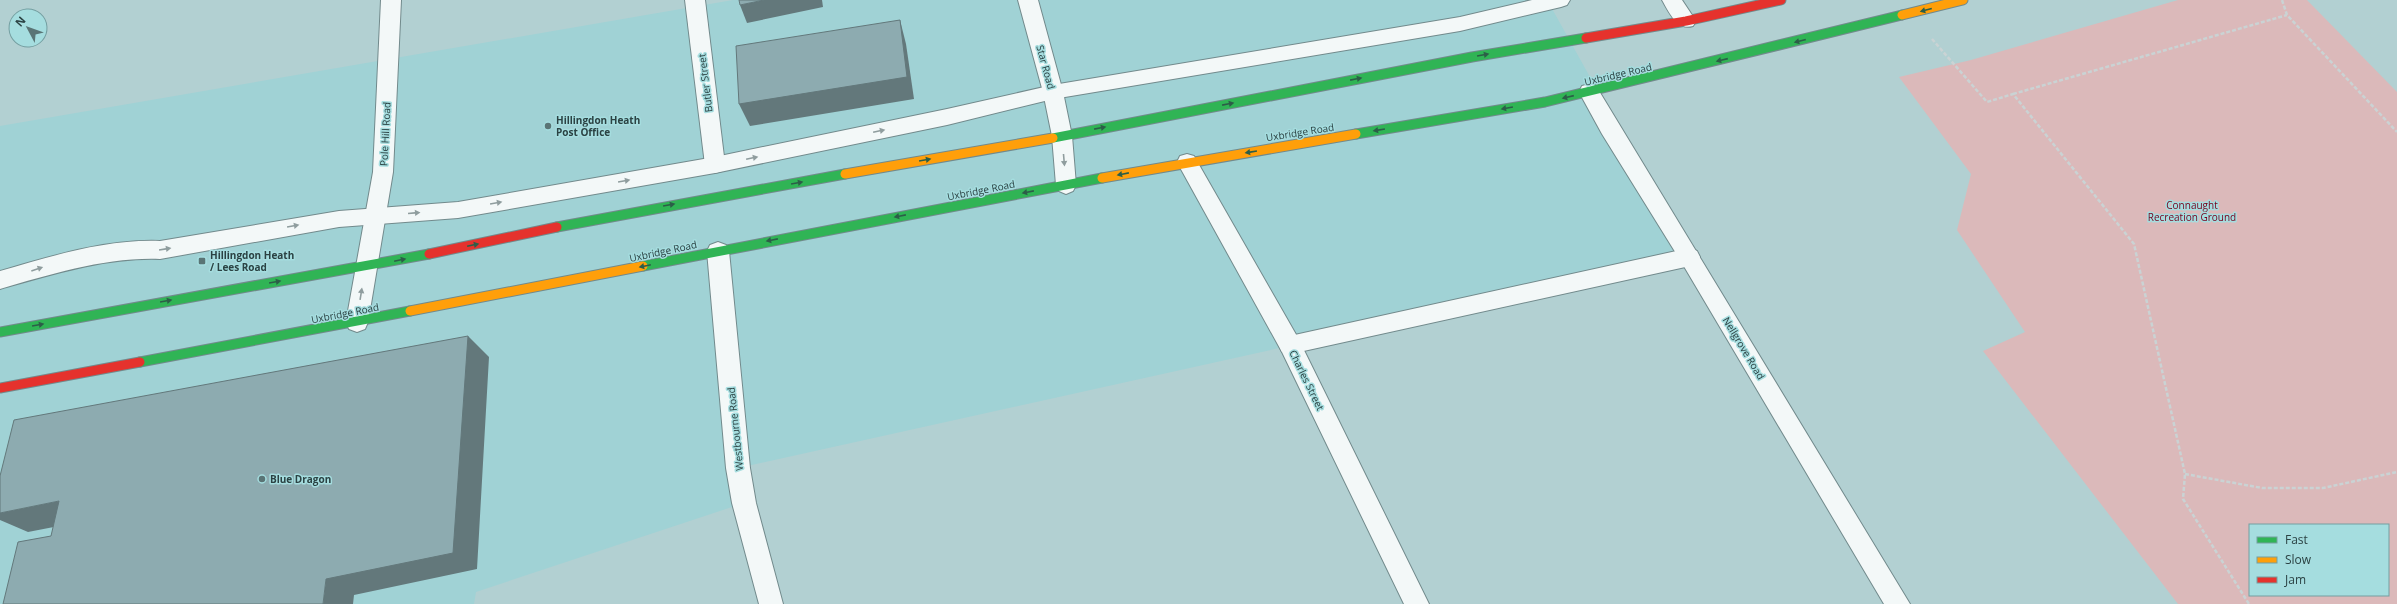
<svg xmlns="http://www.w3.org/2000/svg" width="2397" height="604" font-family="'Open Sans',sans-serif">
<rect width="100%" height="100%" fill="#b2d0d2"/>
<path fill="#a0d2d5" d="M733,0H1567L1550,5L1690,257L738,468L744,503L476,592L474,604H0V126Z"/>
<path fill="#dbb9ba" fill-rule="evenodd" d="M2178,0H2307L2397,92V604H2178L1983,351L2025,332L1957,230L1971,174L1899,77L1971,60ZM2250,525H2388V595H2250Z"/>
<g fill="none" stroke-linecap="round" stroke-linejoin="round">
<defs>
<g id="lane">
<path d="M1532,0H1570L1567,5L1561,7L1460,31L1053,99L947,125L715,173L458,218L339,227L160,259C106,257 52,274 0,289V271C52,256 106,239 160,241L339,211L458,202L715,157L947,109L1053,85L1460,17Z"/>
<path d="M1690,248L1697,251L1700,257L1697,263L1690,266L1290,354L1282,352L1279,345L1282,338L1290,336Z"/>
</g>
<g id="street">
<path d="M381,0H401L393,172L368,322L365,329L357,332L349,329L346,322L373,172Z"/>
<path d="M685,0H705L725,165L722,171L715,173L708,171L705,165Z"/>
<path d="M1018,0H1038L1063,92L1072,136L1076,185L1073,191L1066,194L1059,191L1056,185L1052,136L1043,92Z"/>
<path d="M1662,0H1682L1696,21L1693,26C1677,31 1669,12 1662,0Z"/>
<path d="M1589,84L1596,86L1910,604H1884L1682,263L1602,134L1579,92L1582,86Z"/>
<path d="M1187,154L1194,156L1298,338L1429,604H1404L1282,352L1177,162L1180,156Z"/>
<path d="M718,242L726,245L729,251L750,468L756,503L783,604H759L732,503L726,468L707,251L710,245Z"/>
</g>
<g id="fast">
<path d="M1356,134L1545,102L1902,15"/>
<path d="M1053,138L1472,57L1586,38"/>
<path d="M557,227L845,174"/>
<path d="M643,266L1102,178"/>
<path d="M0,332L429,254"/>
<path d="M140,362L410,311"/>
</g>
<g id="slow">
<path d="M1902,15L1963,0"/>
<path d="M845,174L1053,138"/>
<path d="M1102,178L1356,134"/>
<path d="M410,311L643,266"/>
</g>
<g id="jam">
<path d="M1586,38L1686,21L1781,0"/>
<path d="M429,254L557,227"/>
<path d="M0,388L140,362"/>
</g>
</defs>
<use href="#lane" stroke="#728a8c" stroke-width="2"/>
<use href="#street" stroke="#728a8c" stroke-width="2"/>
<use href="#fast" stroke="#728a8c" stroke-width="11"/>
<use href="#slow" stroke="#728a8c" stroke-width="11"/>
<use href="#jam" stroke="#728a8c" stroke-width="11"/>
<g stroke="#cad3d4" stroke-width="2.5" stroke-dasharray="4 2" stroke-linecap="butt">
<path d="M2282,0L2287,15L2397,132"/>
<path d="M1932,39L1987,102L2013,94L2134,244L2185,474L2183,499L2249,604"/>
<path d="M2013,94L2287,15"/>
<path d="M2185,474L2262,488H2323L2397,472"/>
</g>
<use href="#lane" fill="#f3f8f8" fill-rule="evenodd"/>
<use href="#street" fill="#f3f8f8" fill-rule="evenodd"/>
<use href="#fast" stroke="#30b455" stroke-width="9"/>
<use href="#slow" stroke="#ff9f0a" stroke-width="9"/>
<use href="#jam" stroke="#e5322d" stroke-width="9"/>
</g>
<g fill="#63787b">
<path d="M764,0H822L823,7L747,23L740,5Z"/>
<path d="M900,20L906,44L914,99L750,126L739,104Z"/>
<path d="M468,336L489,357L477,569L354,595L353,604H323L326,579Z"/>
<path d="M59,501L95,519L28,532L0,520V513Z"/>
</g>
<g fill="#8dabb0" stroke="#63787b">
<path d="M739,0H764L740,5Z"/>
<path d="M900,20L907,77L739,104L736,46Z"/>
<path d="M468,336L453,553L326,579L323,604H3L18,542L51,536L59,501L0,513V476L14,420Z"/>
</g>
<defs><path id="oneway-solid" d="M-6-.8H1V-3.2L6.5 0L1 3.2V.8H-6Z"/></defs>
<g fill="#2c5e48">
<use href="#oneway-solid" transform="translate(1926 10) rotate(165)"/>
<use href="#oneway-solid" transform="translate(1800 41) rotate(166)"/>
<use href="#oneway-solid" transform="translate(1483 55) rotate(-10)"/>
<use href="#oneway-solid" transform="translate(1722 60) rotate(167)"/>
<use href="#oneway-solid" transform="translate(1356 79) rotate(-11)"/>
<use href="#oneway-solid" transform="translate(1568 97) rotate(167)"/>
<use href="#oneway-solid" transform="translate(1228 104) rotate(-11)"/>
<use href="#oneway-solid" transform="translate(1507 108) rotate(170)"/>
<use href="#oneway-solid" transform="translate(1100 128) rotate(-11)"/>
<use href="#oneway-solid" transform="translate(1379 130) rotate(171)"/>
<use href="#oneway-solid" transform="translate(1251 152) rotate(171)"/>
<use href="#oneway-solid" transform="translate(925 160) rotate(-10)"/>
<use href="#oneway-solid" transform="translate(1123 174) rotate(169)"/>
<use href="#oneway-solid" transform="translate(797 183) rotate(-10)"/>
<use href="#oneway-solid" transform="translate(1028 192) rotate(169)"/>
<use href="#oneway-solid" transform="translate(669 205) rotate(-10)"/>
<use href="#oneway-solid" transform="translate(900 216) rotate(169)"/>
<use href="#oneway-solid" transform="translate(772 240) rotate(169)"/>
<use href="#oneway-solid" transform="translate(473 245) rotate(-12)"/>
<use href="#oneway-solid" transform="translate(400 260) rotate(-12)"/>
<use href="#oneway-solid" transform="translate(645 266) rotate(168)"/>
<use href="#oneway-solid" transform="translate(275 282) rotate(-10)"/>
<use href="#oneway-solid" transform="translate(166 301) rotate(-10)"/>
<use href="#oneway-solid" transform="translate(38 325) rotate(-10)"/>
</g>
<g fill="#8f9d9e">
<use href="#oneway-solid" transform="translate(879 131) rotate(-12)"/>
<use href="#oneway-solid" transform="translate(752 158) rotate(-12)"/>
<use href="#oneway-solid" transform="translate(1064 160) rotate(85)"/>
<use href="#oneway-solid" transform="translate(624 181) rotate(-10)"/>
<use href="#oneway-solid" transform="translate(496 203) rotate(-10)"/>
<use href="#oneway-solid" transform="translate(414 213) rotate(-5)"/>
<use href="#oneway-solid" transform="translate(293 226) rotate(-10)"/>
<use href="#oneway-solid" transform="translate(165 249) rotate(-9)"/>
<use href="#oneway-solid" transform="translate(37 269) rotate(-19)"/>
<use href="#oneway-solid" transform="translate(361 294) rotate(-81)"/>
</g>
<g fill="#5a7475" stroke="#a5dddf" stroke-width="1.5">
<circle cx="548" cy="126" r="4"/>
<rect x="198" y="257" width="8" height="8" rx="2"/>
<circle cx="262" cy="479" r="4"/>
</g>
<g text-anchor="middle" stroke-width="3" stroke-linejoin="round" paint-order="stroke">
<g font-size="10" fill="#2b4243" stroke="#a5dddf">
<text transform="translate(1046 67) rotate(75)" y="4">Star Road</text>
<text transform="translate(1618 74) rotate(-13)" y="4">Uxbridge Road</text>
<text transform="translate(705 83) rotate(-97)" y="4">Butler Street</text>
<text transform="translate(1300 132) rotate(-9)" y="4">Uxbridge Road</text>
<text transform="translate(385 134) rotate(-87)" y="4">Pole Hill Road</text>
<text transform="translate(981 190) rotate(-11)" y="4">Uxbridge Road</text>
<text transform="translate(663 251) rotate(-12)" y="4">Uxbridge Road</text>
<text transform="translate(345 313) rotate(-11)" y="4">Uxbridge Road</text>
<text transform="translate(1744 348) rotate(59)" y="4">Nellgrove Road</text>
<text transform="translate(1307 380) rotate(64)" y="4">Charles Street</text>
<text transform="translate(735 429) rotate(-96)" y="4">Westbourne Road</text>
</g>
<g font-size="10" font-weight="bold" fill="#2b4243" stroke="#a5dddf" text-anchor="start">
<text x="556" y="124">Hillingdon Heath<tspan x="556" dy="12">Post Office</tspan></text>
<text x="210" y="259">Hillingdon Heath<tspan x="210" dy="12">/ Lees Road</tspan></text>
<text x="270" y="483">Blue Dragon</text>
</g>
<g font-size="10" fill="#78001c" stroke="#a5dddf">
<text x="2192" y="209">Connaught<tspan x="2192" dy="12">Recreation Ground</tspan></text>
</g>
</g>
<rect x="2249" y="524" width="140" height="72" fill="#a5dddf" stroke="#749fa1"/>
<rect x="2257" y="537" width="20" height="6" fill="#30b455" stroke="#749fa1"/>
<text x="2285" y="544" font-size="12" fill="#2b4243">Fast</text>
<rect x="2257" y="557" width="20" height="6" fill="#ff9f0a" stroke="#749fa1"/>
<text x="2285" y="564" font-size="12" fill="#2b4243">Slow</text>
<rect x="2257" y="577" width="20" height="6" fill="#e5322d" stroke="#749fa1"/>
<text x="2285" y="584" font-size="12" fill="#2b4243">Jam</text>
<g transform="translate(28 28) rotate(311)"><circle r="19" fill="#a5dddf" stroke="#749fa1"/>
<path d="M0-3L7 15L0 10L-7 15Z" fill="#5a7475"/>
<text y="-6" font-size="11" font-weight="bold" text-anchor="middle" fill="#2b4243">N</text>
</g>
</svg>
